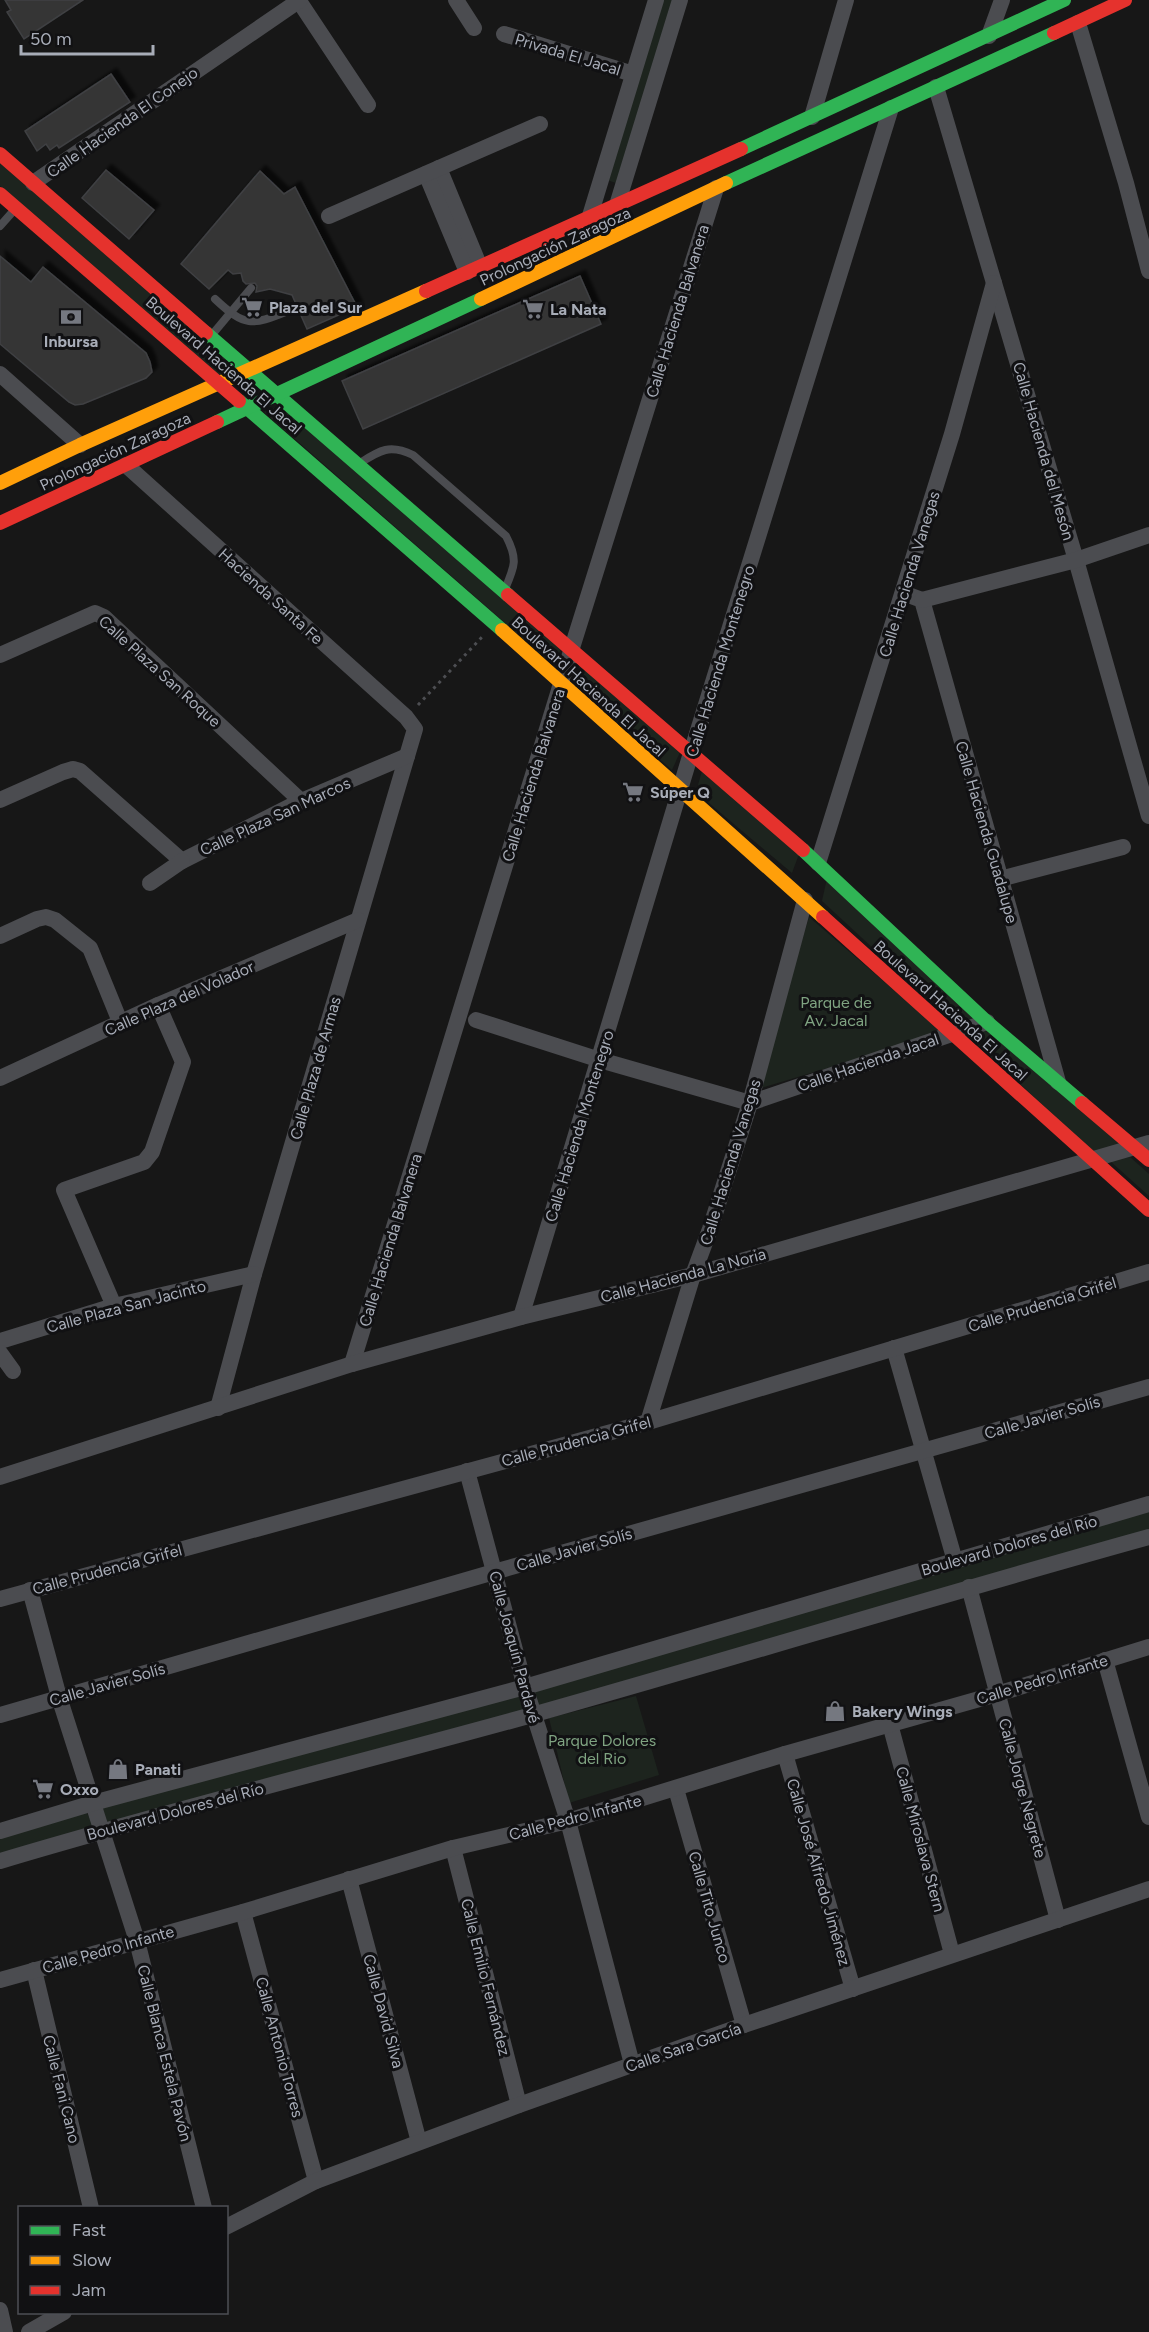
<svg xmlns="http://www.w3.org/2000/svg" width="1149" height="2332" font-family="Figtree,sans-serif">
<defs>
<filter id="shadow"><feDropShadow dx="5.5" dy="-5.5" stdDeviation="1.5" flood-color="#0009"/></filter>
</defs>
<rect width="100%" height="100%" fill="#171717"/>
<g fill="#1d241e">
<path d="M662,0H678L622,185L607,180Z"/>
<path d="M0,161L240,370L222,378L0,186Z"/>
<path d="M283,404L561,649L553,665L264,412Z"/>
<path d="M582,666L680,752L672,770L577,686Z"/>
<path d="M702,771L799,854L792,873L696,792Z"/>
<path d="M827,878L1131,1148L1098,1156L822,901Z"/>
<path d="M809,917L944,1033L758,1089Z"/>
<path d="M1130,1157L1149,1174V1196L1109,1160Z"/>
<path d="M1149,1509V1534L537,1708L533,1692Z"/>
<path d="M520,1694L525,1710L105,1824L99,1807Z"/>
<path d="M636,1696L659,1775L569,1803L549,1718Z"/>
<path d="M86,1811L94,1827L0,1855V1836Z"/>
</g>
<g fill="#353536" stroke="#3f4043" stroke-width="1.5" filter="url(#shadow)">
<path d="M5,0H83L24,39L7,12L11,10Z"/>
<path d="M111,74L130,102L59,148L57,145L50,150L46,144L37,151L25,131Z"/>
<path d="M106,170L154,210L129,239L82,198Z"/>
<path d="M260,171L284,194L295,187L357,307L307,329L292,295L270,289L256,292L257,286L255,283L246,284L243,281L241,273L233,274L228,270L209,289L181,264Z"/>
<path d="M0,256L31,282L43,267L146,353L150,362L152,372L146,378L83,404L75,405L69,402L0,344Z"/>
<path d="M580,276L601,324L363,429L342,381Z"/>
</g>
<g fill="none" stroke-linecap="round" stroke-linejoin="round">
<path stroke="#4d4e52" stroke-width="3" stroke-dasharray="3 4.5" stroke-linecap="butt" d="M418,705L482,637"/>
<g stroke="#4b4c50" stroke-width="8">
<path d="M0,226L16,208"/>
<path d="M215,299C245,327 251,326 288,311"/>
<path d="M211,336L251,288"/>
<path d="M360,463C380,450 390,444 413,455L506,536C518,559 515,566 505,589"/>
</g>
<g stroke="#4b4c50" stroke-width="16">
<path d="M456,0L474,28"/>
<path d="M299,1L368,105"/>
<path d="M1078,23L1126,183L1149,271"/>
<path d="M504,34L633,74"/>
<path d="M989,36L1002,0"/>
<path d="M936,87L1076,560L1149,816"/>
<path d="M812,117L846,0"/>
<path d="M439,168L480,267"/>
<path d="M426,174L467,272"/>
<path d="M33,183L300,0"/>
<path d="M617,205L680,0"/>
<path d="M329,216L540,124"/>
<path d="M589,219L656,0"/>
<path d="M0,374L80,445"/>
<path d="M126,465L406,717L415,729L254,1274L218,1408"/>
<path d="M903,593L922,600L1058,1082"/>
<path d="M922,600L1076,560L1149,535"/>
<path d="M0,655L95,613L104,617L301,801"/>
<path d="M0,800L63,772L73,769L80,771L182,861L301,801L407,756"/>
<path d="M818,863L952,434L994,283"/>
<path d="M1000,879L1123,847"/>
<path d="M150,883L182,861"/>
<path d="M0,936L37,919L46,917L55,920L90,948L121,1024"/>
<path d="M476,1020L600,1060L750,1103L987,1022"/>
<path d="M0,1078L158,1005L358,920"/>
<path d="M114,1306L64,1190L144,1162L152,1152L183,1062L158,1005"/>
<path d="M521,1317L691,753L891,108"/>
<path d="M0,1341L114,1306L254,1274"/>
<path d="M894,1348L955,1561"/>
<path d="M0,1353L13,1371"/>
<path d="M352,1364L571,651L716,188"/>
<path d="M648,1422L693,1275L710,1229L750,1103L805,900"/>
<path d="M467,1471L525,1687L568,1821L632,2064"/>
<path d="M0,1477L352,1364L521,1317L693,1275L1149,1143"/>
<path d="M969,1587L1058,1920"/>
<path d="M30,1590L59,1697L137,1941L204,2208"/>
<path d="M0,1599L648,1422L1149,1272"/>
<path d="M1105,1660L1149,1817"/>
<path d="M0,1715L494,1572L1149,1387"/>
<path d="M890,1724L952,1954"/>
<path d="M785,1754L853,1989"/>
<path d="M676,1789L744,2025"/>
<path d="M0,1831L93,1803L525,1687L1149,1504"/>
<path d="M453,1848L519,2105"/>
<path d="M0,1861C176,1808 355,1764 532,1715C738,1657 943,1594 1149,1537"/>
<path d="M349,1879L419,2142"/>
<path d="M243,1912L316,2181"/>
<path d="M34,1970L91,2208"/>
<path d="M0,1980L243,1912L453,1848L568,1821L785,1754L997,1694L1149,1647"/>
<path d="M226,2227L316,2181L519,2105L744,2025L1149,1889"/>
<path d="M0,2310L5,2332"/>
<path d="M29,2332L64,2312"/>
</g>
<g stroke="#30b455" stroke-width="14">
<path d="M741,149L1064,0"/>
<path d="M726,183L1054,33"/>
<path d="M206,333L508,595"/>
<path d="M239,401L502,630"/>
<path d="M217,422L481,299"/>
<path d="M803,850L987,1022L1082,1103"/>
</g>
<g stroke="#ff9f0a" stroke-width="14">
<path d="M481,299L726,183"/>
<path d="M0,483L80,445L426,291"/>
<path d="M502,630L823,917"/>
</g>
<g stroke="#e5322d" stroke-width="14">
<path d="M1054,33L1125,0"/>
<path d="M0,154L206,333"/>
<path d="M0,194L239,401"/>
<path d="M426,291L741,149"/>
<path d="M0,523L217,422"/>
<path d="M508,595L803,850"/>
<path d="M823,917L1149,1210"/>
<path d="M1082,1103L1149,1160"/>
</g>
</g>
<defs>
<symbol id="supermarket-bare" viewBox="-9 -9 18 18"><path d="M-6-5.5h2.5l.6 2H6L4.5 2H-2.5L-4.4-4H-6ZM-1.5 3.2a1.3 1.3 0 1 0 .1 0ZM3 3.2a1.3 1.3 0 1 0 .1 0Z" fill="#757880" stroke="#111113" stroke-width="2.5" paint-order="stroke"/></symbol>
<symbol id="bank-bare" viewBox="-9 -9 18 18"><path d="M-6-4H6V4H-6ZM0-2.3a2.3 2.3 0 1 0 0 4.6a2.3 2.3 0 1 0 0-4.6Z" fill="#757880" stroke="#111113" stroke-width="2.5" paint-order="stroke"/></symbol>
<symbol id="shop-bare" viewBox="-9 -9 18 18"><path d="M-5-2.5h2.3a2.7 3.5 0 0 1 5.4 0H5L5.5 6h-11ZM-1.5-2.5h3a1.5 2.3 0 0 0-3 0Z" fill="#757880" stroke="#111113" stroke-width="2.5" paint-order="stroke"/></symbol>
</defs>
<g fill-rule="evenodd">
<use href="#supermarket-bare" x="237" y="292" width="30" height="30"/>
<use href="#supermarket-bare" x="518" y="294" width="30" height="30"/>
<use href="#bank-bare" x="56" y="302" width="30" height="30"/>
<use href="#supermarket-bare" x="618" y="777" width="30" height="30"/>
<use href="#shop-bare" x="820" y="1696" width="30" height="30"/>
<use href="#shop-bare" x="103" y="1754" width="30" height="30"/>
<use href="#supermarket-bare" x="28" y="1774" width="30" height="30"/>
</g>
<g text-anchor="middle" stroke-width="6" stroke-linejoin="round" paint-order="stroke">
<g font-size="16" fill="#a8adb8" stroke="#111113">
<text transform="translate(568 54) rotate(17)" y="6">Privada El Jacal</text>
<text transform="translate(122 122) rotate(-35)" y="6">Calle Hacienda El Conejo</text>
<text transform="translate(555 246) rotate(-25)" y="6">Prolongación Zaragoza</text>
<text transform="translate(677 311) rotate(-73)" y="6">Calle Hacienda Balvanera</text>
<text transform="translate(224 365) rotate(41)" y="6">Boulevard Hacienda El Jacal</text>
<text transform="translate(115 451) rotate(-25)" y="6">Prolongación Zaragoza</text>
<text transform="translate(1044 451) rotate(74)" y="6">Calle Hacienda del Mesón</text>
<text transform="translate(909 574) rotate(-73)" y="6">Calle Hacienda Vanegas</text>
<text transform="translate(271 596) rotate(42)" y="6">Hacienda Santa Fe</text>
<text transform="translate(720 661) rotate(-73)" y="6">Calle Hacienda Montenegro</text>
<text transform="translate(160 671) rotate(42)" y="6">Calle Plaza San Roque</text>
<text transform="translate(589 686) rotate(42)" y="6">Boulevard Hacienda El Jacal</text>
<text transform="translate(533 775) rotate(-73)" y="6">Calle Hacienda Balvanera</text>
<text transform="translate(275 816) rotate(-25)" y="6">Calle Plaza San Marcos</text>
<text transform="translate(987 832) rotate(74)" y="6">Calle Hacienda Guadalupe</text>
<text transform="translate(179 998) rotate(-24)" y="6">Calle Plaza del Volador</text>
<text transform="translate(951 1010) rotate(42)" y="6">Boulevard Hacienda El Jacal</text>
<text transform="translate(868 1062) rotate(-19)" y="6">Calle Hacienda Jacal</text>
<text transform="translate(315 1068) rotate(-74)" y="6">Calle Plaza de Armas</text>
<text transform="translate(579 1126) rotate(-73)" y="6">Calle Hacienda Montenegro</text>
<text transform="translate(730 1162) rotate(-73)" y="6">Calle Hacienda Vanegas</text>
<text transform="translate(390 1240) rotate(-73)" y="6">Calle Hacienda Balvanera</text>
<text transform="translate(683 1275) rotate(-15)" y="6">Calle Hacienda La Noria</text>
<text transform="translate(1042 1304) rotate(-17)" y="6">Calle Prudencia Grifel</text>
<text transform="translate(126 1306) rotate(-15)" y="6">Calle Plaza San Jacinto</text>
<text transform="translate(1042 1417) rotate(-16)" y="6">Calle Javier Solís</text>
<text transform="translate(576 1441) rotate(-15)" y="6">Calle Prudencia Grifel</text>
<text transform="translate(1009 1545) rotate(-16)" y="6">Boulevard Dolores del Río</text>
<text transform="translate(574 1549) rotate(-16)" y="6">Calle Javier Solís</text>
<text transform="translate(107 1569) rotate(-15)" y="6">Calle Prudencia Grifel</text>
<text transform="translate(515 1647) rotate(75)" y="6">Calle Joaquín Pardavé</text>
<text transform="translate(1042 1679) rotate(-17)" y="6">Calle Pedro Infante</text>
<text transform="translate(107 1684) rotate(-16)" y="6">Calle Javier Solís</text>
<text transform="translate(1023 1788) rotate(75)" y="6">Calle Jorge Negrete</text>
<text transform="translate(175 1811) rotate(-15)" y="6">Boulevard Dolores del Río</text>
<text transform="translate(575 1817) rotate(-15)" y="6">Calle Pedro Infante</text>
<text transform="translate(921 1839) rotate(75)" y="6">Calle Miroslava Stern</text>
<text transform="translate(819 1872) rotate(74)" y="6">Calle José Alfredo Jiménez</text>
<text transform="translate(710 1907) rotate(74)" y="6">Calle Tito Junco</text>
<text transform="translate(108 1949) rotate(-16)" y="6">Calle Pedro Infante</text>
<text transform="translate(486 1977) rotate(76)" y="6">Calle Emilio Fernández</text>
<text transform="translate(384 2011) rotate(75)" y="6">Calle David Silva</text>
<text transform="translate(280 2047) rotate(75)" y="6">Calle Antonio Torres</text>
<text transform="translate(683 2047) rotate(-19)" y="6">Calle Sara García</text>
<text transform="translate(165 2053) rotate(76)" y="6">Calle Blanca Estela Pavón</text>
<text transform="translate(62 2089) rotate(76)" y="6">Calle Fani Cano</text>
</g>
<g font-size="16" font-weight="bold" fill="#a8adb8" stroke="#111113" text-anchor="start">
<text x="269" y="313">Plaza del Sur</text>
<text x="550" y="315">La Nata</text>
<text x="71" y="347" text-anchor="middle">Inbursa</text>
<text x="650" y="798">Súper Q</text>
<text x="852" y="1717">Bakery Wings</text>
<text x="135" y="1775">Panati</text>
<text x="60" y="1795">Oxxo</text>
</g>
<g font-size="16" fill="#7fa381" stroke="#111113">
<text x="836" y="1008">Parque de<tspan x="836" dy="18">Av. Jacal</tspan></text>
<text x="602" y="1746">Parque Dolores<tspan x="602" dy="18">del Rio</tspan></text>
</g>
</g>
<rect x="18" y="2206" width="210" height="108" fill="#111113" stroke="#4d4f55" stroke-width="1.5"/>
<rect x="30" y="2226" width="30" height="9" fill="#30b455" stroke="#4d4f55" stroke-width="1.5"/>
<text x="72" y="2236" font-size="18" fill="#a8adb8">Fast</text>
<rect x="30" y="2256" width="30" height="9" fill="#ff9f0a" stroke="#4d4f55" stroke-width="1.5"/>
<text x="72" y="2266" font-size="18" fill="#a8adb8">Slow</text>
<rect x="30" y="2286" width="30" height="9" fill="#e5322d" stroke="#4d4f55" stroke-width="1.5"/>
<text x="72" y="2296" font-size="18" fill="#a8adb8">Jam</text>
<path d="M21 45v9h132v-9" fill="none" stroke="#a8adb8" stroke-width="3"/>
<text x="30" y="45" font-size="18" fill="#a8adb8" stroke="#111113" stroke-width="4.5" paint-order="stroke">50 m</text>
</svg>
